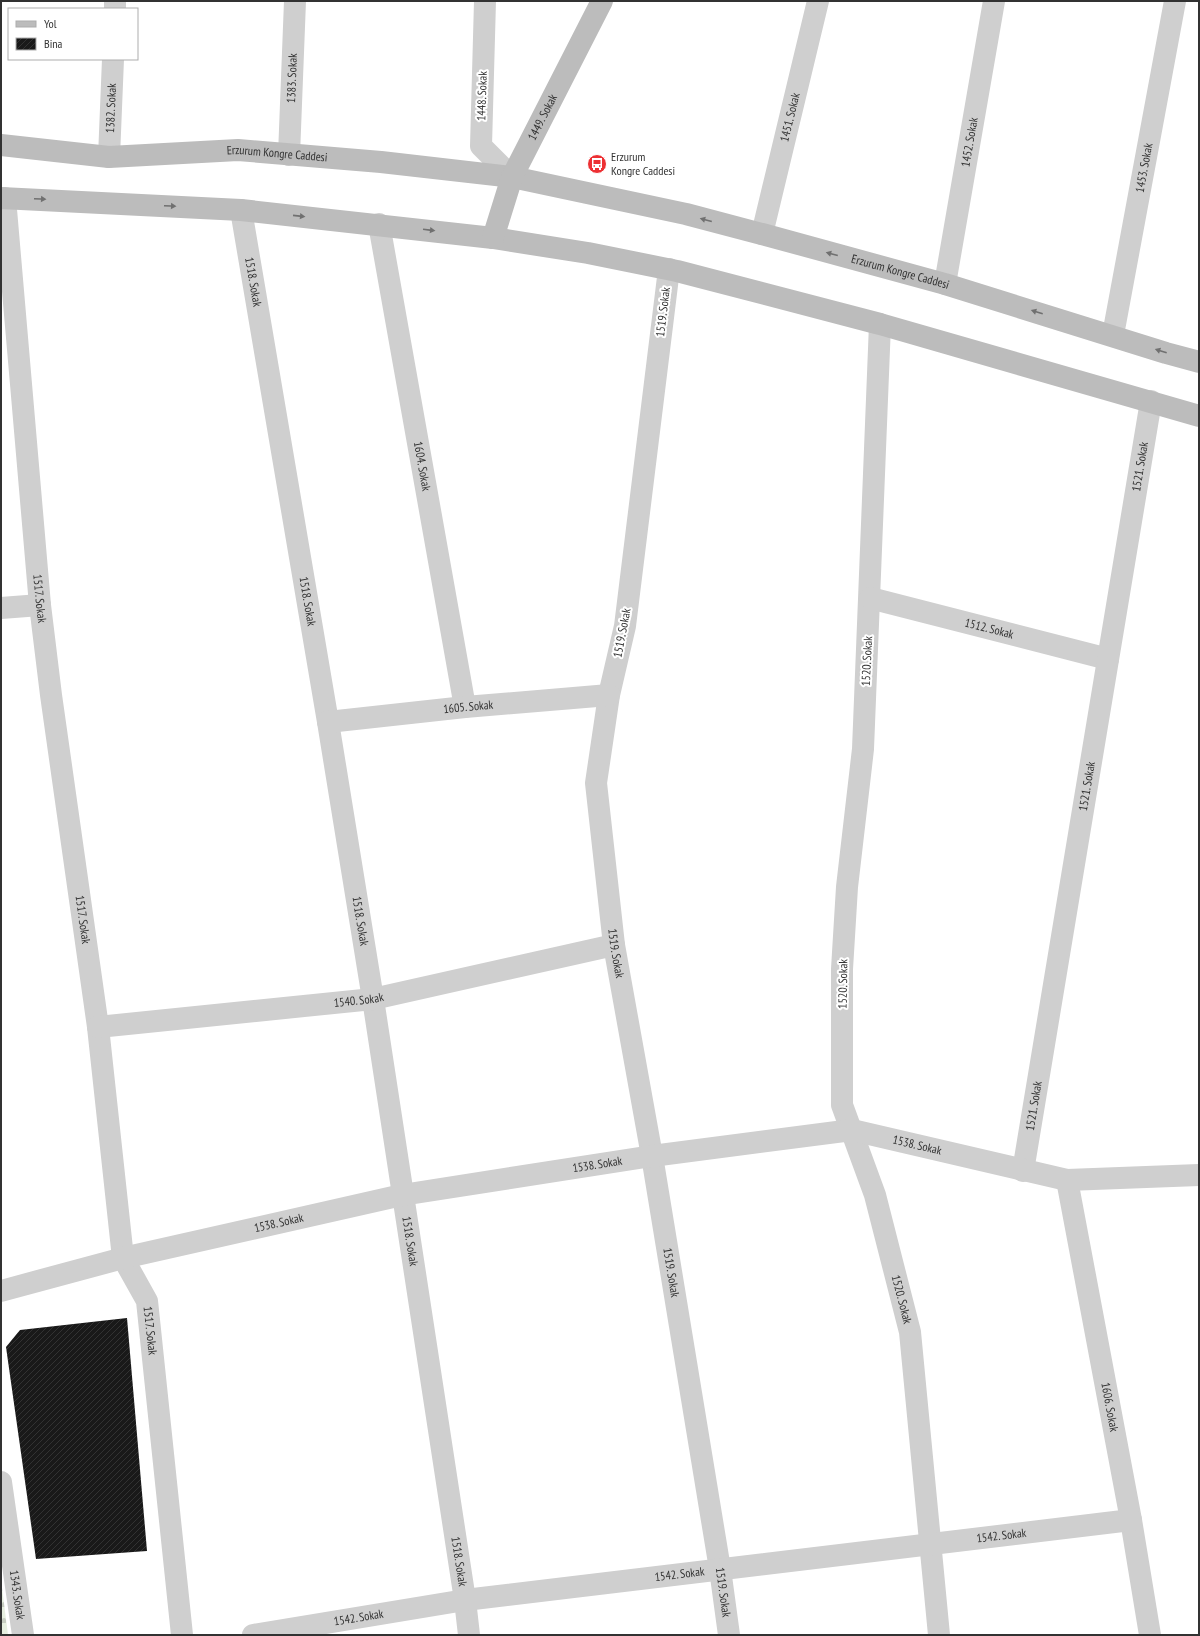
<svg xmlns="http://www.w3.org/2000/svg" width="1200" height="1636" font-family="'PT Sans Narrow',sans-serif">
<defs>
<pattern id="cemetery-stones" width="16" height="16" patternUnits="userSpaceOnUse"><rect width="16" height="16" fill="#e7efe0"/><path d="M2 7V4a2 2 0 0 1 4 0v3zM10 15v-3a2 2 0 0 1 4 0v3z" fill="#c7cdc1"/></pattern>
<pattern id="building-hatch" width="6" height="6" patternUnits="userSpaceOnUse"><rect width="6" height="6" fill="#191919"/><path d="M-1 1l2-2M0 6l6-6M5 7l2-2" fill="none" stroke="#323232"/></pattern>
</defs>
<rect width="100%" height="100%" fill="#fff"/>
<path fill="url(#cemetery-stones)" d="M1,1580L8,1635H1Z"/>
<path fill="url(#building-hatch)" d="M127,1318L147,1551L36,1559L6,1347L20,1330Z"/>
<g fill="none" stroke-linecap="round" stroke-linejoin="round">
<g stroke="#cfcfcf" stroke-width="22">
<path d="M485,1L481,146L512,177"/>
<path d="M115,9V1"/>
<path id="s1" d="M289,155L295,1"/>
<path id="s2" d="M109,157L113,59"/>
<path id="s3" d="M5,198L40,605L51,695L98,1027L123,1258L147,1301L182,1635"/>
<path id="s4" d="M241,210L328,722L373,999L465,1600L469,1635"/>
<path id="s5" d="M379,224L465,707"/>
<path id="s6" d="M762,234L818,1"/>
<path id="s7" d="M669,269L625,626L609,695L596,783L614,945L652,1156L720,1569L729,1635"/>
<path id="s8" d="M945,284L994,1"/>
<path id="s9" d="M880,324L863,749L847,887L842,969V1105L875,1195L910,1332L939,1635"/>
<path id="s10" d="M1113,335L1175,1"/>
<path id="s11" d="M870,598L1108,659"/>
<path d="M1,608L40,605"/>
<path id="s12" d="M328,722L465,707L609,695"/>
<path id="s13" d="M98,1027L373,999L614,945"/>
<path id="s14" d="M1023,1171L1151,401"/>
<path id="s15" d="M1067,1180L1131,1520L1150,1635"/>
<path id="s16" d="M1,1291L123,1258L402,1195L652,1156L852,1130L1067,1180L1199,1175"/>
<path id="s17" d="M1,1482L23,1635"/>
<path id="s18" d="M253,1635L465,1600L1131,1520"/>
</g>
<g stroke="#bcbcbc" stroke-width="22">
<path id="s19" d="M1,145L109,157L238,150L381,162L512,177L686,214L762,234L945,284L1166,353L1199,362"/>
<path d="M1,198L241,210L493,238L588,253L677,271L880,324L1199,416"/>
<path id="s20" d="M493,238L512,177L602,1"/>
</g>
</g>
<defs><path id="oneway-solid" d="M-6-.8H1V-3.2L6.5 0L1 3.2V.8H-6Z"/></defs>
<g fill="#707070">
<use href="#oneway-solid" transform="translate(40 199) rotate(3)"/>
<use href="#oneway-solid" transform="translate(170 206) rotate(3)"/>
<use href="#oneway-solid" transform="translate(299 216) rotate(6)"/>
<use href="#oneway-solid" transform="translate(706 220) rotate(-165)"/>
<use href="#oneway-solid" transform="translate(429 230) rotate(7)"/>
<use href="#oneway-solid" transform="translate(832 254) rotate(-165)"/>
<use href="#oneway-solid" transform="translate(1037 312) rotate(-163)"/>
<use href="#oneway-solid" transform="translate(1161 351) rotate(-162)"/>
</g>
<defs>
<symbol id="bus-disc" viewBox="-11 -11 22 22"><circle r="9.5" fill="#ed3033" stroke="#fff"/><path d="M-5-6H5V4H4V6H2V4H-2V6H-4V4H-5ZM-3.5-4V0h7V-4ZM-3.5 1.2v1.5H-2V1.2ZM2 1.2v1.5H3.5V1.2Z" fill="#fff"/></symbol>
</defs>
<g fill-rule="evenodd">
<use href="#bus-disc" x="586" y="153" width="22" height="22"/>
</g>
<g text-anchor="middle" stroke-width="4" stroke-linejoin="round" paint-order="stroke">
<g font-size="12" fill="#323232" stroke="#fff">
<text dy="4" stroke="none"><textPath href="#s1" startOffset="77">1383. Sokak</textPath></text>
<text transform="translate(482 96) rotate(-88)" y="4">1448. Sokak</text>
<text dy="4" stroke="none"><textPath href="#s2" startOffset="49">1382. Sokak</textPath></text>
<text dy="4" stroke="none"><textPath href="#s20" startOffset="131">1449. Sokak</textPath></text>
<text dy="4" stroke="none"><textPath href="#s6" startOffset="120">1451. Sokak</textPath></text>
<text dy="4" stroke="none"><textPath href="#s8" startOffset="144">1452. Sokak</textPath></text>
<text dy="4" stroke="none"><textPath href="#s19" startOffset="277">Erzurum Kongre Caddesi</textPath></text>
<text dy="4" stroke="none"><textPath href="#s10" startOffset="170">1453. Sokak</textPath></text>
<text dy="4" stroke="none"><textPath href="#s19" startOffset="913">Erzurum Kongre Caddesi</textPath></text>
<text dy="4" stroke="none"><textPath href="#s4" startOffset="73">1518. Sokak</textPath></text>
<text transform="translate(663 312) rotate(-83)" y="4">1519. Sokak</text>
<text dy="4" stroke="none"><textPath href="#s5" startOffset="246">1604. Sokak</textPath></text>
<text dy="4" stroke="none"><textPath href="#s14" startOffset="714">1521. Sokak</textPath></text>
<text dy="4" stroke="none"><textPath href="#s3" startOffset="402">1517. Sokak</textPath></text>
<text dy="4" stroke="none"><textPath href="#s4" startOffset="397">1518. Sokak</textPath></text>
<text dy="4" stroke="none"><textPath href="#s11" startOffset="123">1512. Sokak</textPath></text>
<text transform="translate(622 633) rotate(-79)" y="4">1519. Sokak</text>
<text transform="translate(867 661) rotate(-87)" y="4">1520. Sokak</text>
<text dy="4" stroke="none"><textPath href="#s12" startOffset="141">1605. Sokak</textPath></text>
<text dy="4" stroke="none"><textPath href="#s14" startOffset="390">1521. Sokak</textPath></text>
<text dy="4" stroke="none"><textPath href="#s3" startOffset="726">1517. Sokak</textPath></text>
<text dy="4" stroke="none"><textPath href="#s4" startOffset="721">1518. Sokak</textPath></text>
<text dy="4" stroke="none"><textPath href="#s7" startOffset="691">1519. Sokak</textPath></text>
<text transform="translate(843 984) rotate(-89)" y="4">1520. Sokak</text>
<text dy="4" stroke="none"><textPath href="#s13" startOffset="262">1540. Sokak</textPath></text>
<text dy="4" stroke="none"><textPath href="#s14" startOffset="66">1521. Sokak</textPath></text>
<text dy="4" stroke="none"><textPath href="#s16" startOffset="934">1538. Sokak</textPath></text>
<text dy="4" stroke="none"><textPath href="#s16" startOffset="610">1538. Sokak</textPath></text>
<text dy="4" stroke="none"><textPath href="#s16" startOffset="286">1538. Sokak</textPath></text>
<text dy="4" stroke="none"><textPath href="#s4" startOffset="1045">1518. Sokak</textPath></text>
<text dy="4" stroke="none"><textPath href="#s7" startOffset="1015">1519. Sokak</textPath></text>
<text dy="4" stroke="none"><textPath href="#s9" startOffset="986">1520. Sokak</textPath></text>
<text dy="4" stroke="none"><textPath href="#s3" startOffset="1146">1517. Sokak</textPath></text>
<text dy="4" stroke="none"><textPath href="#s15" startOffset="231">1606. Sokak</textPath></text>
<text dy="4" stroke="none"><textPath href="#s18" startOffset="755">1542. Sokak</textPath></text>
<text dy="4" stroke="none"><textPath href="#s4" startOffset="1369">1518. Sokak</textPath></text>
<text dy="4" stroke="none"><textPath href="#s18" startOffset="431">1542. Sokak</textPath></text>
<text dy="4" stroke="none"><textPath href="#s7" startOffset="1339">1519. Sokak</textPath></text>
<text dy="4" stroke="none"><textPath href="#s17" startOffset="114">1343. Sokak</textPath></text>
<text dy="4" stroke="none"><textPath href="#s18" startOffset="107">1542. Sokak</textPath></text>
</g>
<g font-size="12" fill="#323232" stroke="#fff" text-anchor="start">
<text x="611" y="161">Erzurum<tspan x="611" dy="14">Kongre Caddesi</tspan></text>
</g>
</g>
<rect width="1200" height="1636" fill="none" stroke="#323232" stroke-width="4"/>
<rect x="8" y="8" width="130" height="52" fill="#ffffff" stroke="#adadad"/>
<rect x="16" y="21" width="20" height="6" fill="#bcbcbc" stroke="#adadad"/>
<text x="44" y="28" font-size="12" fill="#323232">Yol</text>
<rect x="16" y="38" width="20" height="12" fill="url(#building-hatch)" stroke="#adadad"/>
<text x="44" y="48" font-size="12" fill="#323232">Bina</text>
</svg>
